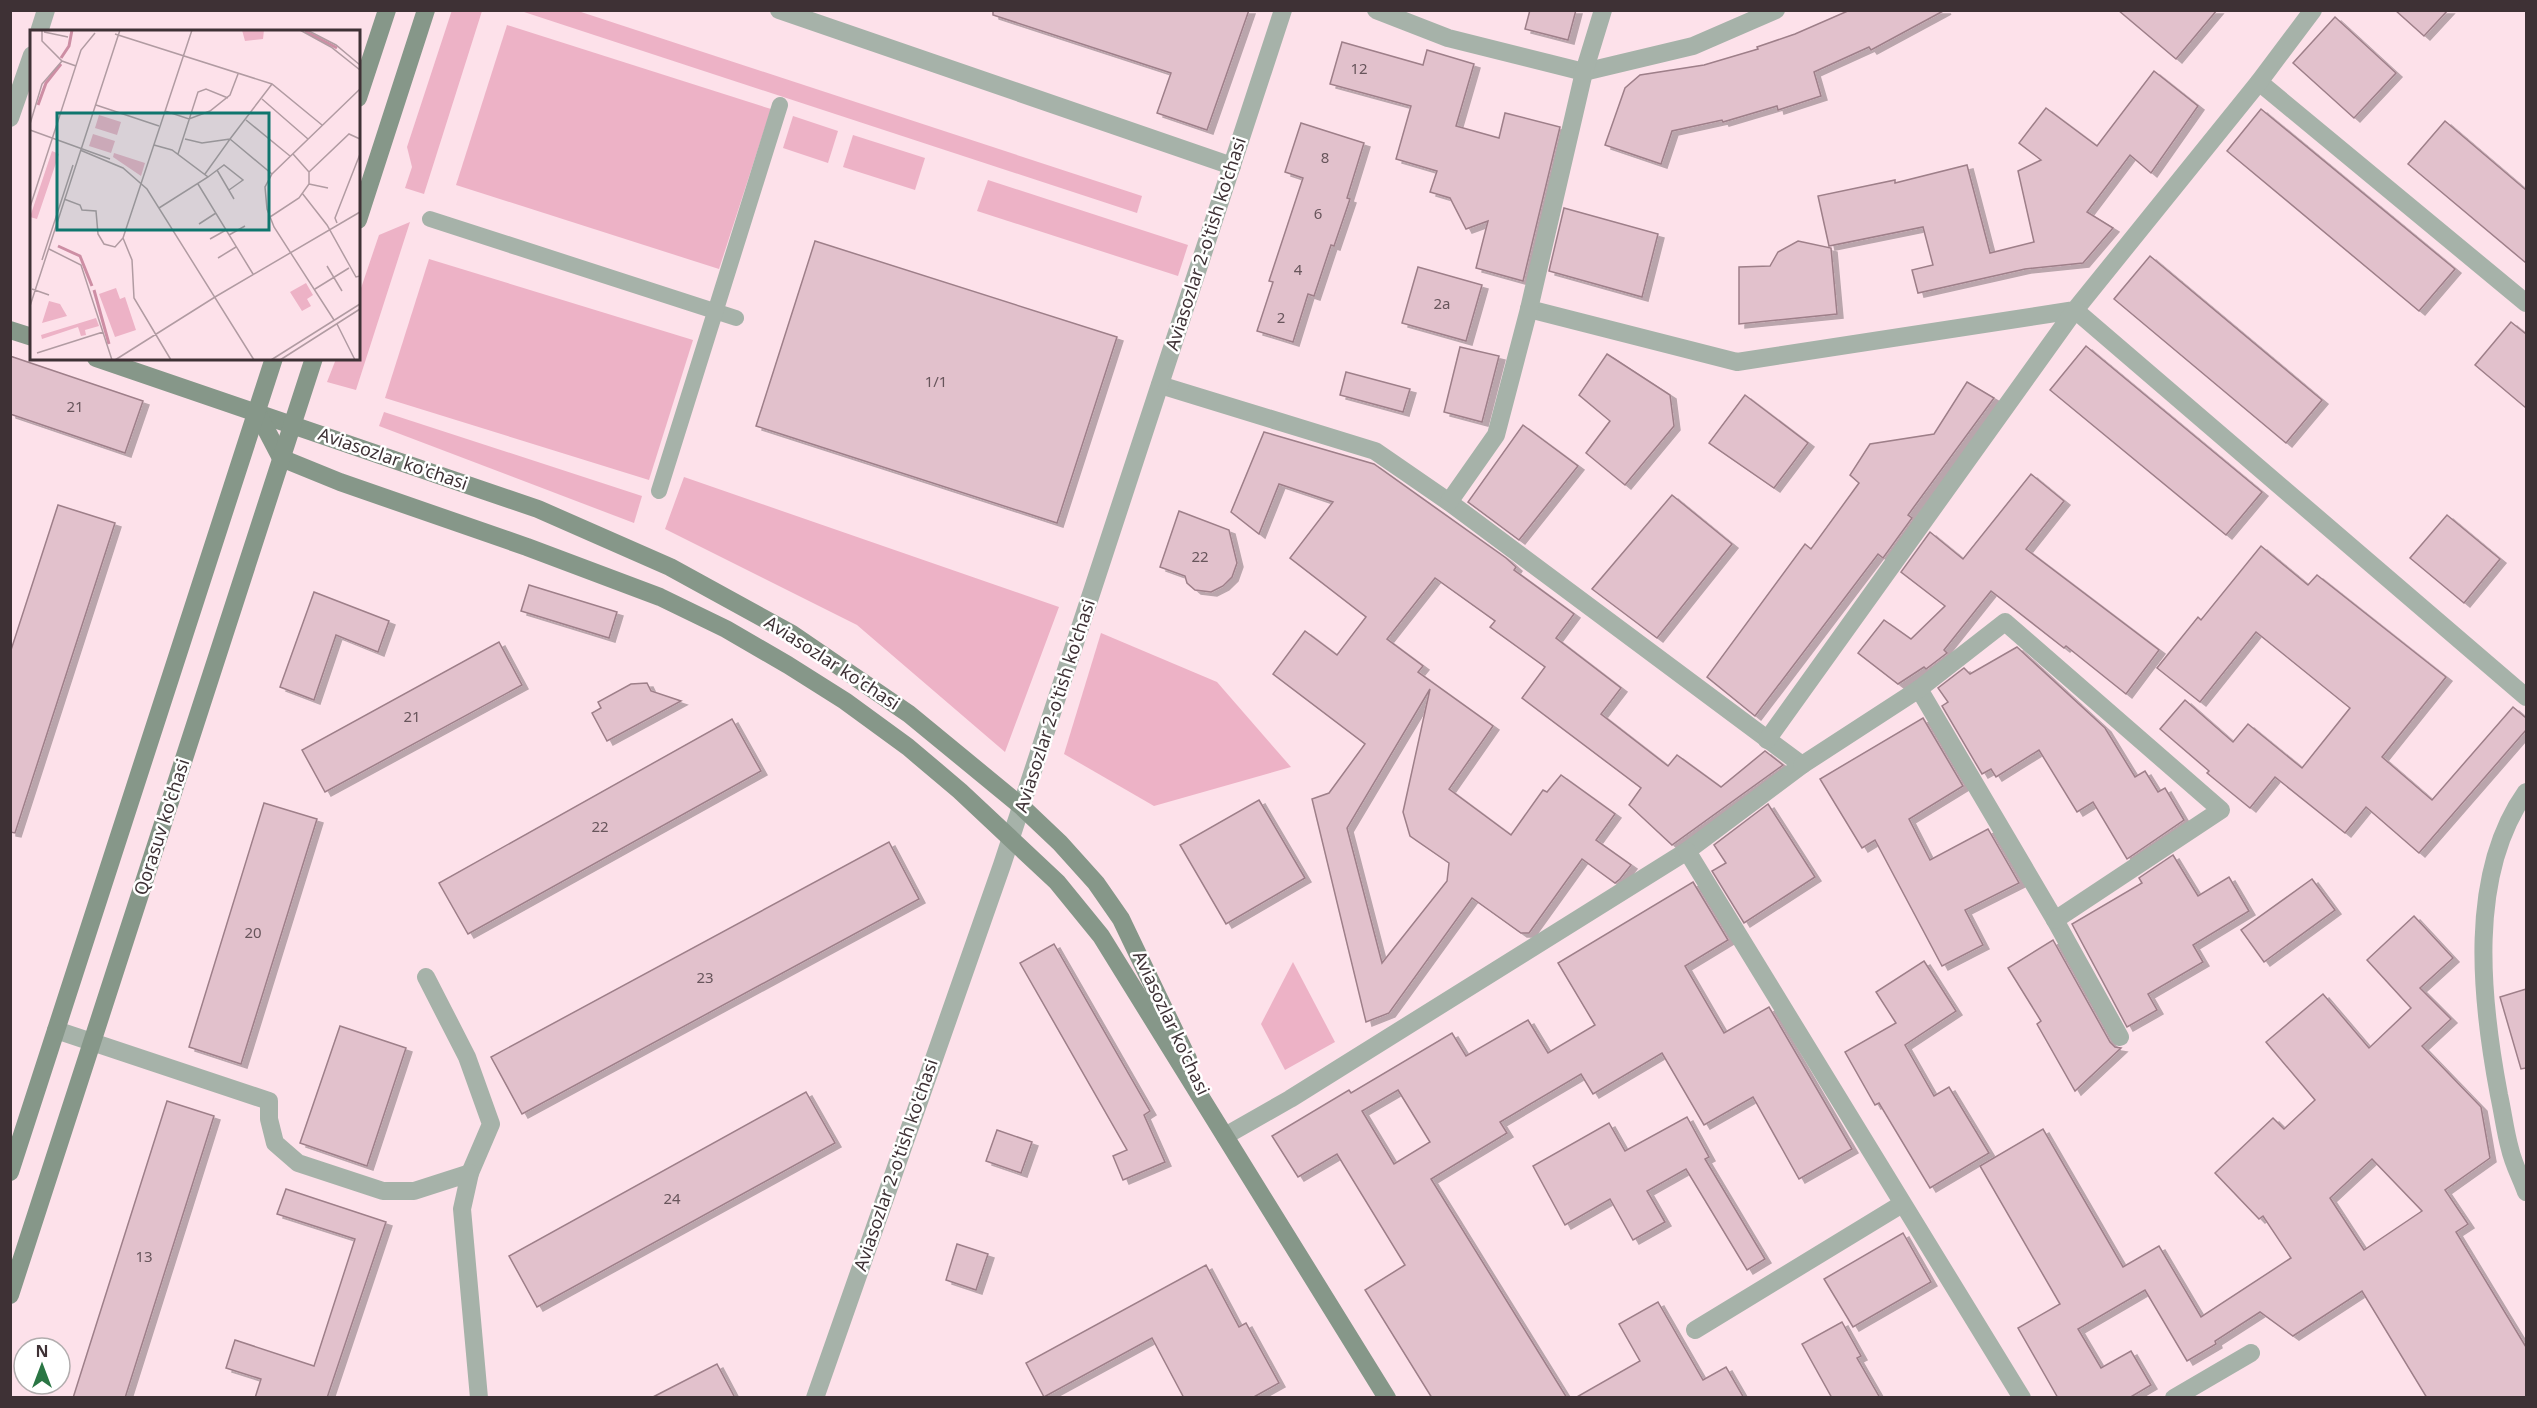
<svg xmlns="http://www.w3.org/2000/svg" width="2537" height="1408" font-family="'Noto Sans',sans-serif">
<defs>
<filter id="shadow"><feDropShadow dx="6" dy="4" stdDeviation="0" flood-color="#0004"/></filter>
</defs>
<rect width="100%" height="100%" fill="#fde1ea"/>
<g fill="#edb2c6">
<path d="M452,10L482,11L424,194L405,188L412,167L407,147Z"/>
<path d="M521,11H578L1142,196L1137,213Z"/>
<path d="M507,25L771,109L719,269L456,185Z"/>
<path d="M793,116L838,131L828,163L783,148Z"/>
<path d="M853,135L925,158L915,190L843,167Z"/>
<path d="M988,180L1188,245L1178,276L977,211Z"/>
<path d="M410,222L356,390L327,382L336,359L358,358L359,294L379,235Z"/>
<path d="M429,259L693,340L649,480L385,398Z"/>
<path d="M384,412L642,496L634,523L379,426Z"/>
<path d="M684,477L1059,607L1005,752L857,625L665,529Z"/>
<path d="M1101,633L1217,682L1291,767L1154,806L1064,754Z"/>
<path d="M1293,962L1335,1042L1285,1070L1261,1024Z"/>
</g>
<g fill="#e2c1cc" stroke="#9e7f89" stroke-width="1.5" fill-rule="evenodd" filter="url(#shadow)">
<path d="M993,10H1249L1207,130L1157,113L1171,73L993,15Z"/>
<path d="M1530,10H1576L1568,40L1525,29Z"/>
<path d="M1850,10H1945L1871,50L1869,47L1814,72L1821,96L1778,110L1777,106L1723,122L1722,120L1672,131L1661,164L1605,145L1625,88L1640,75L1704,65L1758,49L1757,47L1795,34Z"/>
<path d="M2118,10H2217L2176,59Z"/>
<path d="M2395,10H2448L2424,36Z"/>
<path d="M2335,17L2396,73L2354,118L2293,63Z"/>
<path d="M1342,42L1423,65L1427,50L1474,64L1456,126L1499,138L1505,113L1560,127L1523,281L1476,268L1488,221L1466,229L1450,198L1430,192L1437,171L1396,159L1411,106L1330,84Z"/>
<path d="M2154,71L2198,106L2151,173L2130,155L2087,212L2113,228L2083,263L2025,269L1918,293L1912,270L1933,265L1923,227L1829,246L1818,196L1895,180V183L1967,165L1990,253L2034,242L2018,171L2041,160L2019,143L2046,108L2097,146Z"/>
<path d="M2261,109L2455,269L2419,311L2227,151Z"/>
<path d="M2445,121L2526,190V263L2408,164Z"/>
<path d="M1301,123L1364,143L1347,198L1350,199L1334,246L1331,245L1314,296L1308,294L1293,342L1257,331L1273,282L1269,281L1303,178L1285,172Z"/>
<path d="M1564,208L1658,234L1642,297L1549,271Z"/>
<path d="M815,241L1117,337L1057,523L756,426Z"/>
<path d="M1798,241L1831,248L1837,314L1739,324V267L1770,266L1778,252Z"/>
<path d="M2150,256L2322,400L2286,443L2114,299Z"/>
<path d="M1418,267L1482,285L1466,341L1402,323Z"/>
<path d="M2511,322L2526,334V408L2475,365Z"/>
<path d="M2086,346L2262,492L2226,535L2050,390Z"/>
<path d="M1460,347L1499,356L1482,422L1444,412Z"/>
<path d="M1607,354L1670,395L1674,426L1625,485L1586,453L1610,421L1579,395Z"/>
<path d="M10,356L143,401L125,453L10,414Z"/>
<path d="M1346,372L1410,389L1403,412L1340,395Z"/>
<path d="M1967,382L1994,398L1908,515L1912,518L1883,558L1878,554L1755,716L1707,677L1805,544L1811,549L1859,483L1850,475L1870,444L1934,434Z"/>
<path d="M1745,395L1808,443L1774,488L1709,443Z"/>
<path d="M1523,425L1578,466L1519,540L1468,502Z"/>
<path d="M1264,432L1374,464L1506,558L1516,567L1514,570L1574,614L1556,638L1621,688L1601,714L1668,766L1677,755L1721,787L1765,751L1783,765L1672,845L1629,805L1641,788L1522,698L1545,667L1490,627L1495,621L1435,578L1387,639L1423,666L1418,672L1493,726L1449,789L1511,835L1543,790L1547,792L1561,775L1615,814L1596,840L1631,865L1620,879L1615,883L1582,859L1529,933H1521L1472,898L1389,1013L1366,1022L1312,799L1329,793L1365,744L1273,674L1305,631L1337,655L1366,617L1290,558L1333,502L1279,484L1259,534L1231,512ZM1430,689L1403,812L1410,836L1449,863L1447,881L1382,963L1347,828Z"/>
<path d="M2031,474L2064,501L2026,549L2159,650L2126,694L2066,646L2064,648L1991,591L1944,650L1947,653L1926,669L1924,667L1898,684L1858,653L1884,620L1911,639L1945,606L1901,572L1930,532L1963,559Z"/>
<path d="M1672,495L1732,544L1657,638L1592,589Z"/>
<path d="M58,505L115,523L15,833L10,832V653Z"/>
<path d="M1179,511L1229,530L1237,563L1232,577L1223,586L1211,592L1195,590L1187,583L1185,576L1160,567Z"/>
<path d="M2447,515L2500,559L2464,603L2410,558Z"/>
<path d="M2261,546L2308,585L2317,575L2446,677L2382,757L2432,800L2513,707L2526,718V730L2419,853L2366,807L2345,833L2275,777L2250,808L2207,773L2209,771L2160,729L2185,700L2233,742L2248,724L2302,768L2350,708L2256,632L2200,702L2157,668L2198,617L2201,620Z"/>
<path d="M529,585L617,612L609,638L521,611Z"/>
<path d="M314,592L389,621L378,652L336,635L314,700L280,687Z"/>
<path d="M499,642L522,685L325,792L302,750Z"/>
<path d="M2017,647L2105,728L2135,777L2145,771L2158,792L2165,788L2184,820L2127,859L2093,802L2077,812L2039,750L1996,777L1991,769L1982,774L1942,706L1948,702L1938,688L1964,668L1970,674Z"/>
<path d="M647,683L651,691L681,701L607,741L592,713L601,708L598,702L631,684Z"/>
<path d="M1923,718L1963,786L1909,819L1930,860L1988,829L2019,883L1965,910L1983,945L1942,966L1875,840L1862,848L1820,779Z"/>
<path d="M732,719L761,771L468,934L439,883Z"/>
<path d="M1259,800L1305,878L1226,924L1180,845Z"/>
<path d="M264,803L317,819L241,1064L189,1047Z"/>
<path d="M1768,804L1815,877L1744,923L1712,871L1726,863L1714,845Z"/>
<path d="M889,842L919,899L522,1114L491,1057Z"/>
<path d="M2173,855L2198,896L2229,877L2249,911L2193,945L2203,962L2148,994L2157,1010L2127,1027L2072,924L2142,883L2139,878Z"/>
<path d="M2312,879L2335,910L2264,962L2241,930Z"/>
<path d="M1693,882L1728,940L1685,966L1724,1033L1769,1007L1852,1149L1799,1179L1753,1097L1704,1125L1662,1053L1593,1094L1581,1074L1500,1122L1507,1133L1431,1179L1567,1398H1432L1365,1290L1405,1265L1337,1154L1298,1177L1272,1136L1349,1090L1351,1093L1452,1033L1466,1056L1528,1020L1548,1053L1595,1025L1558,963ZM1398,1090L1430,1142L1394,1164L1362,1111Z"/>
<path d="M2414,916L2453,958L2420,988L2451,1019L2422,1046L2481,1107L2490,1158L2445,1190L2468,1224L2456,1232L2526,1347V1398H2427L2362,1291L2293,1336L2260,1312L2215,1341L2216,1344L2187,1361L2145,1290L2078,1329L2101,1368L2131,1351L2151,1385L2129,1398H2058L2018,1328L2060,1304L1980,1166L2043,1129L2123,1267L2159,1246L2201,1317L2291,1258L2263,1216L2259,1219L2215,1173L2273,1118L2284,1129L2315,1100L2266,1042L2323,994L2369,1048L2411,1008L2367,960ZM2372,1159L2422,1211L2364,1250L2330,1198Z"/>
<path d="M2053,940L2110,1042L2115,1047L2121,1048L2075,1091L2037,1024L2041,1021L2008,968Z"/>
<path d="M1054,944L1150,1111L1144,1115L1165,1162L1123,1180L1113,1156L1127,1150L1020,963Z"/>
<path d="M1924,961L1956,1011L1905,1045L1934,1096L1949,1087L1989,1153L1930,1188L1879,1103L1875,1105L1845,1052L1896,1023L1876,992Z"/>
<path d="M2526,989V1068L2521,1069L2500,997Z"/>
<path d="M340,1026L406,1048L367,1166L300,1143Z"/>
<path d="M806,1092L835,1143L537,1307L509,1256Z"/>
<path d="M167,1101L214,1116L125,1398H73Z"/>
<path d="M1687,1117L1709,1157L1705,1159L1765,1259L1747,1270L1686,1169L1647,1191L1665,1222L1633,1240L1610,1199L1565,1225L1533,1166L1609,1123L1625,1151Z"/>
<path d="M997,1130L1032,1142L1021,1173L986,1161Z"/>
<path d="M286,1189L386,1222L327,1398H255L261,1379L226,1368L235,1340L314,1366L355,1239L277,1214Z"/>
<path d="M1903,1233L1931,1282L1853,1327L1824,1279Z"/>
<path d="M957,1244L988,1254L976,1290L946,1280Z"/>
<path d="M1206,1265L1239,1327L1246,1323L1279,1383L1252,1398H1184L1152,1338L1044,1397L1026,1363Z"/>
<path d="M1658,1302L1703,1380L1726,1367L1744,1398H1575L1640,1361L1619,1324Z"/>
<path d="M1842,1322L1861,1356L1857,1358L1880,1398H1832L1802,1344Z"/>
<path d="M717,1364L735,1398H651Z"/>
</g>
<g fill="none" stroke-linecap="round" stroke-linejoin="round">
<g stroke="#a6b2a9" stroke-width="16">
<path d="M430,219L736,318"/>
<path d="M659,491L780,105"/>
</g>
<g stroke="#a6b2a9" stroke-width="18">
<path d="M779,10L1232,166"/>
<path d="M1376,10L1448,38L1584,72L1693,46L1776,10"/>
<path d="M39,32L46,10"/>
<path d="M2259,82L2526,303"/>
<path d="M10,118L32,55"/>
<path d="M1529,309L1737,362L2075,310L2259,82L2313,10"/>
<path d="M1160,385L1375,451L1449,502L1802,765L1687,851L1290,1099L1225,1136"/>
<path d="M1449,502L1496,435L1529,309L1584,72L1603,10"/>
<path d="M1919,689L2055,920L2120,1037"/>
<path d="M1767,740L2075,310L2526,697"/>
<path d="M1802,765L1919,689L2005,622L2221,810L2055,920"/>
<path d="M1687,851L2022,1398"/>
<path d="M426,977L467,1057L491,1124L470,1173"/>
<path d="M56,1030L269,1101V1119L275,1143L298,1163L383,1191H414L470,1173L462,1209L479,1398"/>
<path d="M1695,1330L1902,1204"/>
<path d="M815,1398L1002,865L1283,10"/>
<path d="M2174,1398L2251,1353"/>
</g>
<path stroke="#a6b2a9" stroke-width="18" d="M2526,792C2467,875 2481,1000 2499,1095C2503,1113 2505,1131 2510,1149C2513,1163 2521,1178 2526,1192"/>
<g stroke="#869789" stroke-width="18">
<path d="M358,98L387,10"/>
<path d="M358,220L426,10"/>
<path d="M10,330L32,337"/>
<path d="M96,358L538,509L670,567L792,634L909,714L1021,806L1060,843L1096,883L1121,919L1188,1059"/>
<path d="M257,412L281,458L340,482L527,547L660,597L726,629L788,665L845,701L908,747L960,791L1057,882L1101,936L1387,1398"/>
<path d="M10,1172L274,358"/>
<path d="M10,1295L314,358"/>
</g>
</g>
<g text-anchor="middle" stroke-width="5" stroke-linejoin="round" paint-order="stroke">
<g font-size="15" fill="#67555b">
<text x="1359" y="74">12</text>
<text x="1325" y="163">8</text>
<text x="1318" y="219">6</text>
<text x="1298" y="275">4</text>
<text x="1442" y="309">2a</text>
<text x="1281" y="323">2</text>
<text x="936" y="387">1/1</text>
<text x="75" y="412">21</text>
<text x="1200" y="562">22</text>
<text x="412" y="722">21</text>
<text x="600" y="832">22</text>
<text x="253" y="938">20</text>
<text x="705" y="983">23</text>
<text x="672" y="1204">24</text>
<text x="144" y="1262">13</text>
</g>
<g font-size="18" fill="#3e3135" stroke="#fff">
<text transform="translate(1206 244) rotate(-72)" y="6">Aviasozlar 2-o'tish ko'chasi</text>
<text transform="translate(393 459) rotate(19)" y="6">Aviasozlar ko'chasi</text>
<text transform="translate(832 663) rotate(33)" y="6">Aviasozlar ko'chasi</text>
<text transform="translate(1055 706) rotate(-72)" y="6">Aviasozlar 2-o'tish ko'chasi</text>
<text transform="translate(162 827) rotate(-72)" y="6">Qorasuv ko'chasi</text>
<text transform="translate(1171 1023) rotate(65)" y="6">Aviasozlar ko'chasi</text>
<text transform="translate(896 1165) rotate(-71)" y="6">Aviasozlar 2-o'tish ko'chasi</text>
</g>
</g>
<g transform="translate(30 30)">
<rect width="330" height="330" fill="#fde1ea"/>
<path d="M212,0H234L233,9L215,11ZM69,85L91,92L87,105L65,98ZM63,104L85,111L81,123L59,116ZM22,121L29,124L7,189L0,187ZM84,123L115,133L111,146L83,127ZM276,253L283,265L277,269L281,276L272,281L260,262ZM86,258L90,269L95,267L106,300L85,307L69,264ZM19,271L30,274L37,286L12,293ZM66,288L69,296L55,300L56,305L51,306L48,297L12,309L11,305Z" fill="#edb2c6"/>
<path fill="none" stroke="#cd8ea4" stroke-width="3" d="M275,1L307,18M31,28L39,16L42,0M8,75L16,53L31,34M28,216L50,226L62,256M64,260L79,314"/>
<path fill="none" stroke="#b19ba2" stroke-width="1.5" d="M12,0V11L32,31L46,36M270,0L301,17L330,40M277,0L306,15L330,35M14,2L38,7M85,4L242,54L292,95M232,69L278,109M66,75L129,96M135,81L159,89L180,81L200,65L208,44M216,90L260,126M0,94L12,54L32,31M0,100L80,129M155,109L172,113L200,109L242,54M124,115L142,120L178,147L129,178M50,120L93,138L117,159L224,330M148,124L168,62L176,59L198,68M187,140L204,169M279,142L319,104L330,109M175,144L200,109L242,144M178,147L194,135L213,150L199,160M168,154L223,244M279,154L298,158M272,163L297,195L326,247L330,246M34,169L50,175L52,180L66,181L68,204L74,214L85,217L93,208M0,177L51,20L65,3M240,187L269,168L279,154V142L263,124M307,193L305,188L330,124M169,194L186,183M199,205L215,196M180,209L196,200M19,219L51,235L82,330M188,228L206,217M12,230L43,135M297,236L312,261M2,259L19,265M285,259L319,238M185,267L330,182M0,276L90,0M304,290L244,197L237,179L235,157L242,144L330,59M307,294L325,330M7,323L73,302M85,330L185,267M141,330L104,268L102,230L93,208L162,0M241,330L330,274M250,330L330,279"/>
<path fill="#0f766e" fill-opacity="0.15" stroke="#0f766e" stroke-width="3" d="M27,83H239V200H27Z"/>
<rect width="330" height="330" fill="none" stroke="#3e3135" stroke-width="3"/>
</g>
<rect width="2537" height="1408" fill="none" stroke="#3e3135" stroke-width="24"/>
<g transform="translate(42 1366)"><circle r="28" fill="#ffffff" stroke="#b2adae" stroke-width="1.5"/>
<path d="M0-4.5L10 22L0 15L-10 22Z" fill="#2a7644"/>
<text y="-9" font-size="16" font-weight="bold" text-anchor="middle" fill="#3e3135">N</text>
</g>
</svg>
